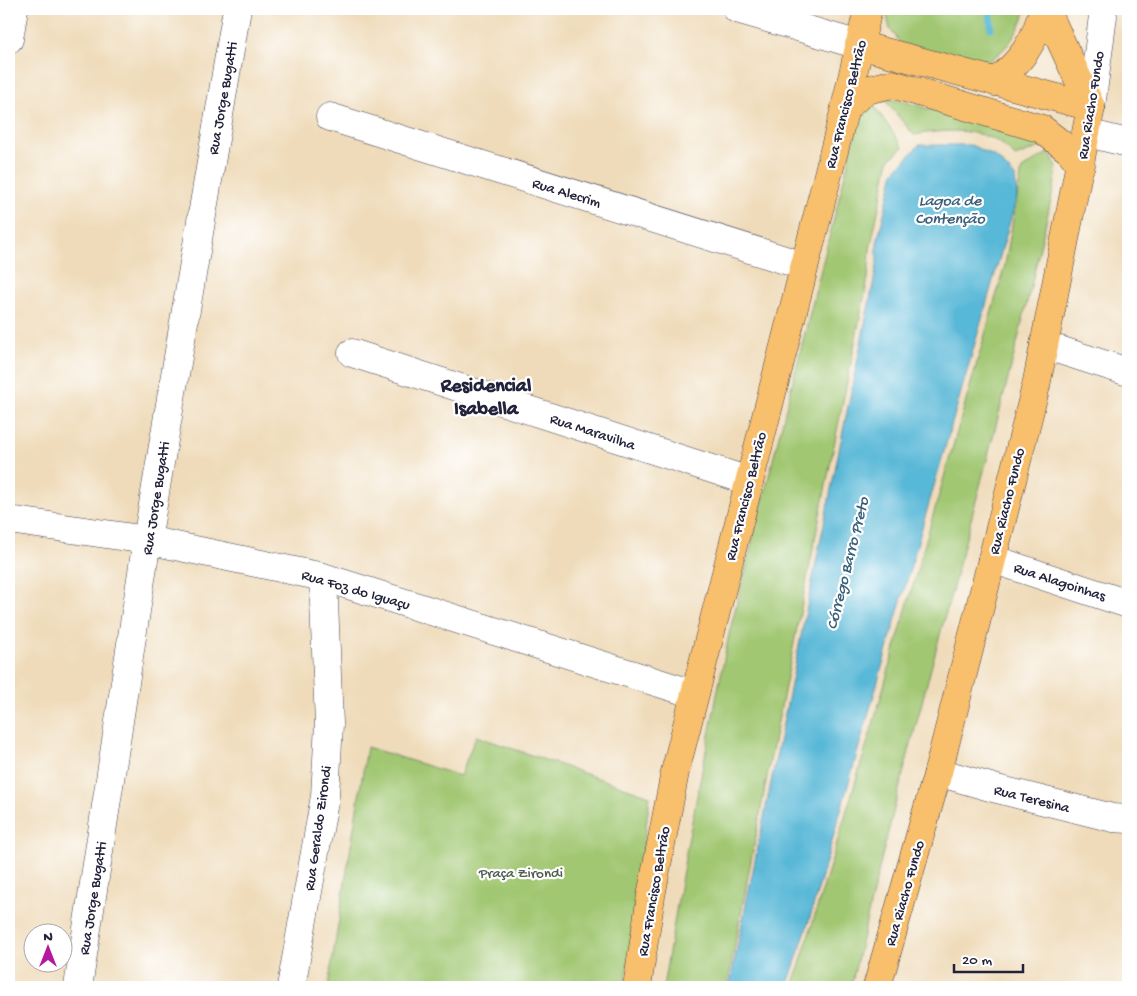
<svg xmlns="http://www.w3.org/2000/svg" width="1137" height="996" font-family="'Gochi Hand',sans-serif">
<rect width="100%" height="100%" fill="#fff"/>
<filter id="ink" filterUnits="userSpaceOnUse"><feTurbulence type="fractalNoise" baseFrequency=".02" numOctaves="2"/><feDisplacementMap in="SourceGraphic" scale="10" xChannelSelector="R" yChannelSelector="G"/><feConvolveMatrix kernelMatrix="1 2 1 2 8 2 1 2 1" color-interpolation-filters="sRGB"/></filter>
<filter id="wash" filterUnits="userSpaceOnUse"><feTurbulence type="fractalNoise" baseFrequency=".0096" numOctaves="4" result="noise"/><feDisplacementMap in="SourceGraphic" scale="20" xChannelSelector="R" yChannelSelector="G"/><feGaussianBlur stdDeviation="1.12" result="paint"/><feColorMatrix in="noise" values="0 0 0 0 0 0 0 0 0 0 0 0 0 0 0 0 0 1.4 0 .05"/><feComposite in="paint" operator="in"/></filter>
<g filter="url(#wash)">
<rect width="100%" height="100%" fill="#efdbba"/>
<g fill="#a1c772" stroke="#627456">
<path d="M885,9H1026C1019,33 1005,54 982,64L904,48L890,29Z"/>
<path d="M883,98L905,102L1034,139L1043,146L1015,157C992,126 948,129 914,135Z"/>
<path d="M873,104L903,147L889,160L870,249L868,278L770,761L727,987H663L687,847L729,634L857,127L864,113Z"/>
<path d="M1049,152L1057,166L1056,177C997,449 912,715 851,987H793L874,721L1005,265L1022,169Z"/>
<path d="M476,736L650,796L625,987H328L367,747L460,776Z"/>
</g>
<path fill="#59b8d7" stroke="#3e6d89" d="M919,145H971L996,157L1015,177L1017,197L809,921L787,987H729L877,265V243L894,172Z"/>
<g fill="none" stroke-linecap="round" stroke-linejoin="round">
<path stroke="#59b8d7" stroke-width="7" d="M990,9L991,28"/>
</g>
</g>
<g filter="url(#ink)">
<g fill="none" stroke-linecap="round" stroke-linejoin="round">
<defs>
<g id="minor">
<path d="M737,9L859,45"/>
<path d="M9,39L14,9"/>
<path d="M1091,107L1103,16L1101,9"/>
<path d="M330,117L804,266"/>
<path d="M1087,133L1128,143"/>
<path d="M1044,345L1128,372"/>
<path d="M352,353L749,481"/>
<path d="M9,520L147,540L323,577L694,694"/>
<path d="M992,559L1128,604"/>
<path d="M938,772L997,789L1113,818L1128,819"/>
<path d="M78,987L147,540L237,9"/>
<path d="M291,987L325,796L329,724L323,577"/>
</g>
<g id="major">
<path d="M1046,9L1091,107"/>
<path d="M859,45L1091,107"/>
<path d="M995,82C1021,62 1036,41 1043,9"/>
<path d="M845,108L866,90L892,84L1042,129L1070,151L1081,165"/>
<path d="M637,987L651,896L675,772L845,108L868,9"/>
<path d="M877,987L938,772L1036,386L1091,107"/>
</g>
</defs>
<use href="#minor" stroke="#413e4e" stroke-width="29"/>
<use href="#major" stroke="#413e4e" stroke-width="29"/>
<use href="#minor" stroke="#fff" stroke-width="28"/>
<use href="#major" stroke="#f8bf6c" stroke-width="28"/>
</g>
</g>
<g text-anchor="middle" stroke-width="4.5" stroke-linejoin="round" paint-order="stroke">
<g font-size="15" fill="#22223b" stroke="#fff">
<text transform="translate(222 98) rotate(-80)" y="5">Rua Jorge Bugatti</text>
<text transform="translate(845 104) rotate(-76)" y="5">Rua Francisco Beltrão</text>
<text transform="translate(1090 105) rotate(-81)" y="5">Rua Riacho Fundo</text>
<text transform="translate(567 192) rotate(17)" y="5">Rua Alecrim</text>
<text transform="translate(593 431) rotate(18)" y="5">Rua Maravilha</text>
<text transform="translate(745 496) rotate(-76)" y="5">Rua Francisco Beltrão</text>
<text transform="translate(155 498) rotate(-81)" y="5">Rua Jorge Bugatti</text>
<text transform="translate(1006 501) rotate(-76)" y="5">Rua Riacho Fundo</text>
<text transform="translate(1060 581) rotate(18)" y="5">Rua Alagoinhas</text>
<text transform="translate(356 589) rotate(16)" y="5">Rua Foz do Iguaçu</text>
<text transform="translate(1032 798) rotate(14)" y="5">Rua Teresina</text>
<text transform="translate(317 828) rotate(-82)" y="5">Rua Geraldo Zirondi</text>
<text transform="translate(653 891) rotate(-80)" y="5">Rua Francisco Beltrão</text>
<text transform="translate(904 893) rotate(-74)" y="5">Rua Riacho Fundo</text>
<text transform="translate(92 898) rotate(-81)" y="5">Rua Jorge Bugatti</text>
</g>
<g font-size="15" fill="#4e5c4e" stroke="#fff">
<text x="521" y="877">Praça Zirondi</text>
</g>
<g font-size="16" font-style="italic" fill="#385e79" stroke="#fff">
<text x="950" y="205">Lagoa de<tspan x="950" dy="18">Contenção</tspan></text>
<text transform="translate(846 563) rotate(-76)" y="6">Córrego Barro Preto</text>
</g>
<g font-size="20" font-weight="bold" fill="#22223b" stroke="#fff">
<text x="486" y="391">Residencial<tspan x="486" dy="23">Isabella</tspan></text>
</g>
</g>
<rect width="1137" height="996" fill="none" stroke="#fff" stroke-width="30"/>
<g transform="translate(48 948)"><circle r="24" fill="#ffffff" stroke="#a7a7b1"/>
<path d="M0-4L9 19L0 12L-9 19Z" fill="#b5179e"/>
<text y="-8" font-size="14" font-weight="bold" text-anchor="middle" fill="#22223b">N</text>
</g>
<path d="M954 964v8h69v-8" fill="none" stroke="#22223b" stroke-width="2.5"/>
<text x="962" y="964" font-size="15" fill="#22223b" stroke="#ffffff" stroke-width="4" paint-order="stroke">20 m</text>
</svg>
